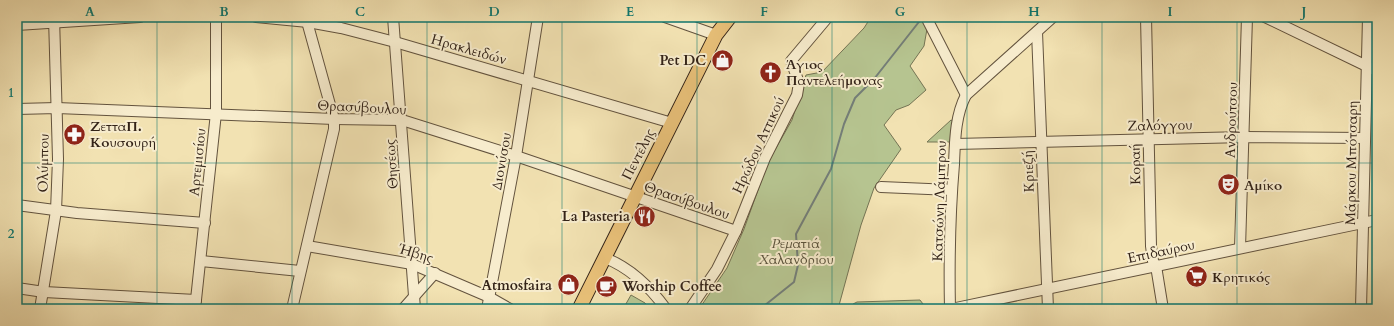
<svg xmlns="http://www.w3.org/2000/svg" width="1394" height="326" font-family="Cardo,serif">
<rect width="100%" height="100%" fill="#f2e2b2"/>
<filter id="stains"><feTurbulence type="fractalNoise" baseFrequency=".005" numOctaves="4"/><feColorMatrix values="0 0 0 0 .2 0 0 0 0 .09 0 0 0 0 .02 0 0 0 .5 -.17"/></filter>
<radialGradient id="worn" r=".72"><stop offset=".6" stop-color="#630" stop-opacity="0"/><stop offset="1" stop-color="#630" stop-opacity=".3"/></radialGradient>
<g fill="#b6c490" stroke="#747454">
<path d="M871,17H921L927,29L924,46L910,66L926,90L909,105L896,110L884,125L901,149L874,188L861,225L838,309H699L727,268L744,229L768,162L792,120L806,75L822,72L864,28Z"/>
<path d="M951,120L953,121L950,142H927Z"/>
<path d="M631,295L645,303L650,309H623Z"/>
<path d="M920,300L923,304L924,309H852L853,304L857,302Z"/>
</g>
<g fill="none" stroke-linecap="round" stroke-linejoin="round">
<path stroke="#747e78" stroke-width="2" d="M760,309L794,282L798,265L796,234L831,169L844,124L855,98L874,79L922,18"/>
<defs>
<g id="minor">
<path d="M256,17L308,22L341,28L395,42L672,123"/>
<path d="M393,17L415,309"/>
<path d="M665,17L716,35"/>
<path d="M926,17L966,95"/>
<path d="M1146,17L1151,246L1153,261L1156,266L1163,309"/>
<path d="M1265,17L1377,71"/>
<path d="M17,25L140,17"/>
<path d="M1037,32L1048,309"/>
<path d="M17,109L57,108L334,119L402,120L516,156L736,231"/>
<path d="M955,144L1245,137L1365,138"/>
<path d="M881,187L952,190"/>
<path d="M17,205L77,213L205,223"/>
<path d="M307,246L412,264L489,297L510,309"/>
<path d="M1240,248L1247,17"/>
<path d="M605,258C631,268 650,287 666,309"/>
<path d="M201,261L300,271"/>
<path d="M17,288L44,292L196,300"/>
<path d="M40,309L56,211L58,159L54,17"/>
<path d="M195,309L216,113V17"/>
<path d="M292,309L334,129V119L306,18"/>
<path d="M403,309L435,273"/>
<path d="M487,309L516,156L538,17"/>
<path d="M690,309L717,269L736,231L765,158L797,95L799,83L791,61L828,17"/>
<path d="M950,309C949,261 950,212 954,164C955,141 955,116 966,95L1053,17"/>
<path d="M951,309L1377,220"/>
<path d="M1361,309L1368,17"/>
</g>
<path id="major" d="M579,309L716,35L730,17"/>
</defs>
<use href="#minor" stroke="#63533e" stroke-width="12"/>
<use href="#major" stroke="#332318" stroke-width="15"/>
<use href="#minor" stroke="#f7eccd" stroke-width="10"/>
<use href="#major" stroke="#e9c179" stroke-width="13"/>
</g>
<path fill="none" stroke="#0f766e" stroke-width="1" stroke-opacity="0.55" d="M157,17V309M292,17V309M427,17V309M562,17V309M697,17V309M832,17V309M967,17V309M1102,17V309M1237,17V309M17,163H1377"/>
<defs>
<symbol id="shop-disc" viewBox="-11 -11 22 22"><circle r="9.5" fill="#8f2418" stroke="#f7eccd"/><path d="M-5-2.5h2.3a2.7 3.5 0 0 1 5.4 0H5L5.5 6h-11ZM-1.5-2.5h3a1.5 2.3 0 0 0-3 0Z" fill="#fff"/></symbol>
<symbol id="church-disc" viewBox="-11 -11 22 22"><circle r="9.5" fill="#8f2418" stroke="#f7eccd"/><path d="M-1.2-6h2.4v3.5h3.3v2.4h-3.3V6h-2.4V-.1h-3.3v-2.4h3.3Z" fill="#fff"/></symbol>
<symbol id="pharmacy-disc" viewBox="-11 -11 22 22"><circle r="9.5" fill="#8f2418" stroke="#f7eccd"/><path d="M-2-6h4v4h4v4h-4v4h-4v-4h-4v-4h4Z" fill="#fff"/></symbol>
<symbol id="theatre-disc" viewBox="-11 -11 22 22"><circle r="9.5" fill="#8f2418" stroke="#f7eccd"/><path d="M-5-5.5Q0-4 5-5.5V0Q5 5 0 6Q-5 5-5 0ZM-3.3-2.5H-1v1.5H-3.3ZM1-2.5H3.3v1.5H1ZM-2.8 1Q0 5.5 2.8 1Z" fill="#fff"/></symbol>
<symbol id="restaurant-disc" viewBox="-11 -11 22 22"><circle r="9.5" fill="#8f2418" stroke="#f7eccd"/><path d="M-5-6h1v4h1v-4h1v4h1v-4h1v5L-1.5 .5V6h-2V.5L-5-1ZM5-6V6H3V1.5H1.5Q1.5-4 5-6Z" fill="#fff"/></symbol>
<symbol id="supermarket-disc" viewBox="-11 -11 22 22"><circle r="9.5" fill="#8f2418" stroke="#f7eccd"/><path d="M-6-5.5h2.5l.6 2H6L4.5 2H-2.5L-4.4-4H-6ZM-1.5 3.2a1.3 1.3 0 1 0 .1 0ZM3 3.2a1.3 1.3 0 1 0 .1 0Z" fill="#fff"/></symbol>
<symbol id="cafe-disc" viewBox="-11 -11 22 22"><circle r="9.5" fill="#8f2418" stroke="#f7eccd"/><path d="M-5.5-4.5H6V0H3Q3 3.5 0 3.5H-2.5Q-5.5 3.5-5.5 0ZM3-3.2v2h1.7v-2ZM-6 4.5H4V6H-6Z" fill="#fff"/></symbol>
</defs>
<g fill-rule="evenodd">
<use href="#shop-disc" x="710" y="48" width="25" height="25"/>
<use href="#church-disc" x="758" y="60" width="25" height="25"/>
<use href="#pharmacy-disc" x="62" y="122" width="25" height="25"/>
<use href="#theatre-disc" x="1216" y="172" width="25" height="25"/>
<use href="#restaurant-disc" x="632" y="204" width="25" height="25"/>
<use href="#supermarket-disc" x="1184" y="264" width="25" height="25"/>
<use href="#shop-disc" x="556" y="272" width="25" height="25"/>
<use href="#cafe-disc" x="594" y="274" width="25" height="25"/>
</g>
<g text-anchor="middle" stroke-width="4" stroke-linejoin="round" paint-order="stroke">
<g font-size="14" fill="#332318" stroke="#f7eccd">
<text transform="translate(469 49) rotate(16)" y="5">Ηρακλειδών</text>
<text transform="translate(362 107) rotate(3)" y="5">Θρασύβουλου</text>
<text transform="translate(1231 120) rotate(-88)" y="5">Ανδρούτσου</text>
<text transform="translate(1160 125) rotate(-1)" y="5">Ζαλόγγου</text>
<text transform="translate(758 145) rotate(-65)" y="5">Ηρώδου Αττικού</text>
<text transform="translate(638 154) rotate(-63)" y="5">Πεντέλης</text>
<text transform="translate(501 161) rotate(-80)" y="5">Διονύσου</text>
<text transform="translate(197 162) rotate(-84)" y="5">Αρτεμισίου</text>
<text transform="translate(43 163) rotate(-89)" y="5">Ολύμπου</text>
<text transform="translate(1351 163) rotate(-89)" y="5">Μάρκου Μπότσαρη</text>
<text transform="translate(391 164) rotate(-94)" y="5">Θησέως</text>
<text transform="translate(1135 164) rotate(-91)" y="5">Κοραή</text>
<text transform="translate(1028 171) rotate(-92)" y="5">Κριεζή</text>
<text transform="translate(687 200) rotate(19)" y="5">Θρασύβουλου</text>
<text transform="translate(939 201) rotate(-88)" y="5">Κατσώνη Λάμπρου</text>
<text transform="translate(1161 251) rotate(-12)" y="5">Επιδαύρου</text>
<text transform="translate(416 253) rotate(17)" y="5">Ήβης</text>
</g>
<g font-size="14" font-weight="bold" fill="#332318" stroke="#f7eccd" text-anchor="start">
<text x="706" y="65" text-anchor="end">Pet DC</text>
<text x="786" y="69">Άγιος<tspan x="786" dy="16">Παντελεήμονας</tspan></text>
<text x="90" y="131">ΖετταΠ.<tspan x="90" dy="16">Κουσουρή</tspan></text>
<text x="1244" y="190">Αμίκο</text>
<text x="630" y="221" text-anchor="end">La Pasteria</text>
<text x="1212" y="282">Κρητικός</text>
<text x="552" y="290" text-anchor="end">Atmosfaira</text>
<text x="622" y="291">Worship Coffee</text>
</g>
<g font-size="14" font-style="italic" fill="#5a533c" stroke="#f7eccd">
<text x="796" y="248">Ρεματιά<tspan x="796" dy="16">Χαλανδρίου</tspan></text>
</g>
</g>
<rect width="1394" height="326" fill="none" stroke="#f2e2b2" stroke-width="44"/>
<rect x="22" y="22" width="1350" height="282" fill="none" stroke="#0f766e" stroke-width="1.5"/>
<g font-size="13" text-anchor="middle" font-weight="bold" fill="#0f766e">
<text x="90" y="16">A</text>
<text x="224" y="16">B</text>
<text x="360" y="16">C</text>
<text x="494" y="16">D</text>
<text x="630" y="16">E</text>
<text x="764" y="16">F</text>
<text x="900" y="16">G</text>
<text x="1034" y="16">H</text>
<text x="1170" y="16">I</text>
<text x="1304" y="16">J</text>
<text x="11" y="97">1</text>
<text x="11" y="238">2</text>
</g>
<rect width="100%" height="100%" filter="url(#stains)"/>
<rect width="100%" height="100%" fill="url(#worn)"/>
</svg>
